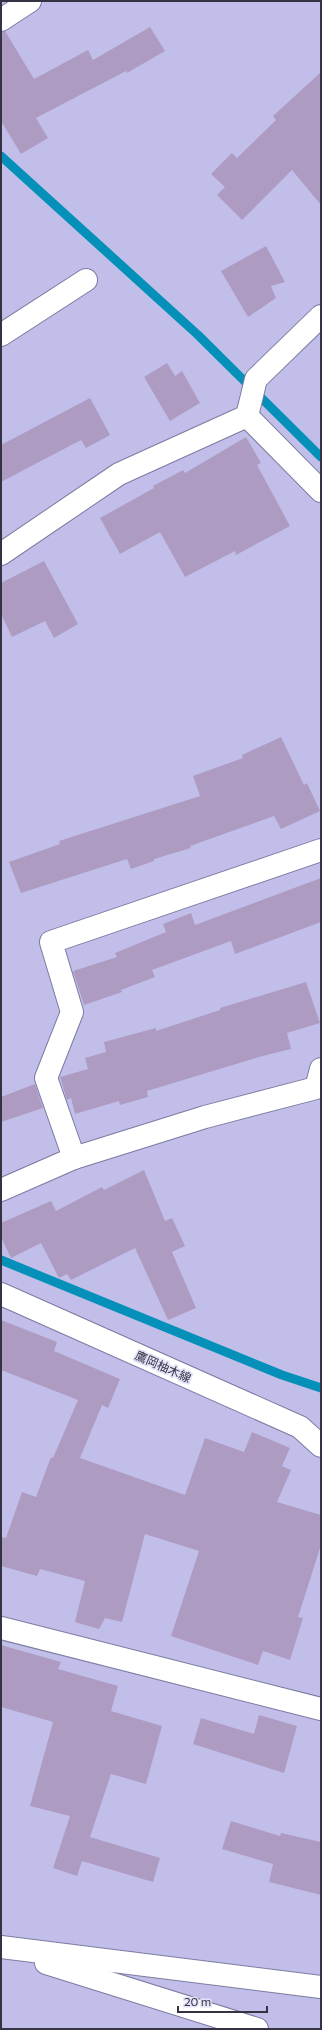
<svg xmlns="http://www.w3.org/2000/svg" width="322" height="2030" font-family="Commissioner,'Noto Sans JP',sans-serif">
<rect width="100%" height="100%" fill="#c1bfea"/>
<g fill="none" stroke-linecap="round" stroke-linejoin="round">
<g stroke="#0590b9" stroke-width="9">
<path d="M1,156L198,335L321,457"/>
<path d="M1,1260L282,1375L321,1388"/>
</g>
</g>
<g fill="#ae9bc2">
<path d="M150,27L165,51L127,73L126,71L36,118L48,138L21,154L1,121V32L5,31L34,79L88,50L93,60Z"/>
<path d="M321,72V205L292,170L242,220L217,195L225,187L211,174L232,153L237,158L276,120L273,116Z"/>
<path d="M266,246L285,282L271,286L276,298L248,317L221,271Z"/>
<path d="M167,363L175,376L182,371L200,403L170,421L144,377Z"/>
<path d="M90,398L110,435L86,448L81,440L1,482V445Z"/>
<path d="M246,437L261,463L257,465L290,526L236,555L235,551L185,577L160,532L120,554L100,518L154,488L153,486L183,470L185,473Z"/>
<path d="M44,561L78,624L54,638L45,621L12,637L1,614V583Z"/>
<path d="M281,737L304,785L307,783L320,811L281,829L274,816L190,846L191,848L154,859V861L131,869L127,859L21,893L9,862L60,844L59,841L200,796L193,776L243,758L242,755Z"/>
<path d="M321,878V922L235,954L231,941L152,970L155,977L121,990L122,992L84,1005L73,971L117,957L115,953L166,932L163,924L191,913L195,925Z"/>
<path d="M306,982L320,1023L287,1033L291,1049L259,1057L147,1091L148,1097L120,1105L119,1101L75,1114L71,1098L67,1100L60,1077L88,1069L85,1058L106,1052L104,1042L156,1028V1031L220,1010V1008Z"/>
<path d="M35,1084L43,1108L1,1122V1097Z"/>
<path d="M144,1170L165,1221L172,1218L185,1246L172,1252L196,1308L168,1320L135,1248L71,1280L67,1274L59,1278L41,1243L11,1258L1,1237V1223L51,1201L56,1211L102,1187L104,1190Z"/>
<path d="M1,1320L57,1342L54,1351L120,1379L108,1408L102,1405L80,1458L185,1495L205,1438L244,1452L252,1432L290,1448L282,1466L291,1470L277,1502L321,1515V1545L298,1617L303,1618L290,1660L263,1651L258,1665L171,1636L199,1551L145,1534L122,1622L105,1618L99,1629L75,1622L85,1581L40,1569L37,1576L1,1566V1537L6,1538L22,1492L36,1497L51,1457L53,1458L78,1400L1,1370Z"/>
<path d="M1,1645L61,1662L58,1669L118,1686L111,1711L162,1726L146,1784L111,1774L90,1837L160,1858L153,1882L82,1861L77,1876L53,1868L70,1816L30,1806L53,1722L1,1707Z"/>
<path d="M259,1715L297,1726L284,1773L193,1744L201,1718L254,1734Z"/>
<path d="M231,1821L280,1836L281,1833L321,1842V1895L269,1882L273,1864L222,1849Z"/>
</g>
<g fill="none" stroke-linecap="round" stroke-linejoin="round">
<defs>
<g id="street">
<path d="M1,20L30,1"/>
<path d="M1,335L86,280"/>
<path d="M247,416L321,491"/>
<path d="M1,554L119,474L247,416L256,379L321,316"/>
<path d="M74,1158L46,1078L72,1012L51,942L321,850"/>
<path d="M1,1190L74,1158L205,1117L316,1088L321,1069"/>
<path d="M1,1628L321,1709"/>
<path d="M1,1947L321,1987"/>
<path d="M46,1963L257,2029"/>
</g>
<path id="secondary" d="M1,1294L300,1427L321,1446"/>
</defs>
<use href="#street" stroke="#7c7aa1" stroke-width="24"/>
<use href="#secondary" stroke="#7c7aa1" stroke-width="24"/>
<use href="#street" stroke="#fff" stroke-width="22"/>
<use href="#secondary" stroke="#fff" stroke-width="22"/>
</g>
<g text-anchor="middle" stroke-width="3.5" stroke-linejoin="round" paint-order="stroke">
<g font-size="12" fill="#334" stroke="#e3e2f8">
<text transform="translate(163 1367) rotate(24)" y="4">鷹岡柚木線</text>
</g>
</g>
<rect width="322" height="2030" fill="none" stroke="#333344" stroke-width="4"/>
<path d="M178 2006v6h89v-6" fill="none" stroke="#333344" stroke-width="2"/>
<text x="184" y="2006" font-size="12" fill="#333344" stroke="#e3e2f8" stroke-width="3" paint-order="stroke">20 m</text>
</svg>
